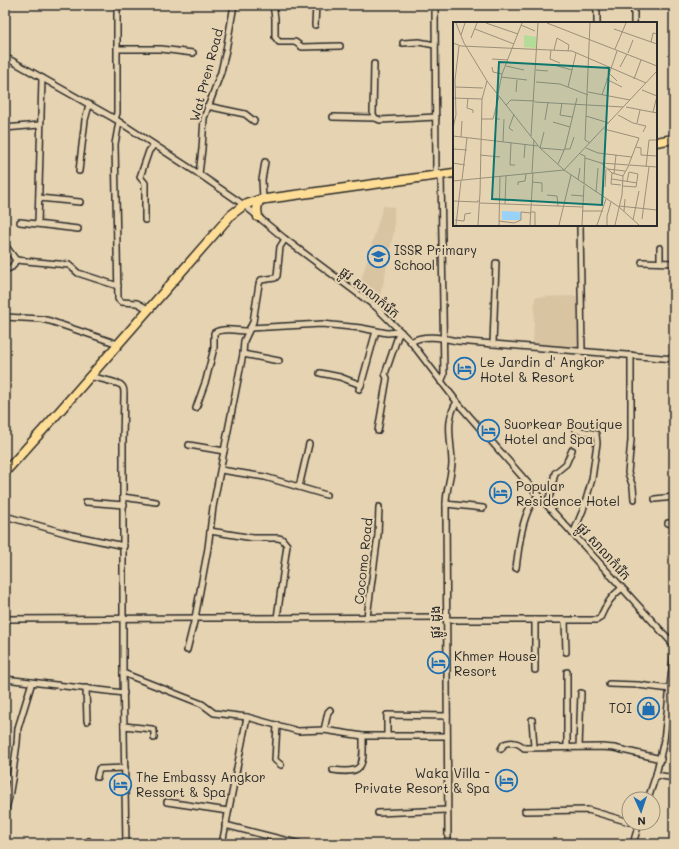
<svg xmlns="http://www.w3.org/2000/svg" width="679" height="849" font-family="Mali,'Noto Sans Khmer',sans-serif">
<rect width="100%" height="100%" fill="#e6d3b1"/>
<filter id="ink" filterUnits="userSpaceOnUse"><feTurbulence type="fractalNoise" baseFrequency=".025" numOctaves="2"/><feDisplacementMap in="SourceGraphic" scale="8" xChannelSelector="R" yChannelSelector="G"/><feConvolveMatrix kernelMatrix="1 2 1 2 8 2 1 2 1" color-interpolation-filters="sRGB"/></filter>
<g filter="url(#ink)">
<g fill="#d9c4a2">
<path d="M383,206L394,207V230L383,285L376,307L357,294Z"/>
<path d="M579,296L580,350L533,346L535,297Z"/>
</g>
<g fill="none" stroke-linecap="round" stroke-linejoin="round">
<defs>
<g id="minor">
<path d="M273,5L275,18V37L279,42H295L302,47L340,46"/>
<path d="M435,5L436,175"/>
<path d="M597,5V23"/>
<path d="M634,5V23"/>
<path d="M315,25L316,5"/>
<path d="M403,43L419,42L435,45"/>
<path d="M118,49H161L193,53"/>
<path d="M5,57L115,119L199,174L244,205L285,239L376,307L411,342L457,402L546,504L674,645"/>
<path d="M374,64L373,114L375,118L380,120L436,117"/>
<path d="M207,106L245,114L254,121"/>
<path d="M333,117L375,118"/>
<path d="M115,119L117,113V5"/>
<path d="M119,122L115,144L118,299L121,302L137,303L148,309"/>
<path d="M5,128L39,125"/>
<path d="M79,171L85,120L89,105"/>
<path d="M199,174L202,149L204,118L221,72L226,50L234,5"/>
<path d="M39,198L80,202"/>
<path d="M263,199L262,180L265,162"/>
<path d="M145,220V183L140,177L149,151L154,145"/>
<path d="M20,222L78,229"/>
<path d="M38,224L42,78"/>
<path d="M580,225L582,351"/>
<path d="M5,245L16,260L12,267L5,270"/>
<path d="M660,248V262"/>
<path d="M16,260L69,265L78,273L118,286"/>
<path d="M642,262L674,263"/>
<path d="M5,317L41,319L50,321L118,344"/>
<path d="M250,328L322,324L361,328L387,333L401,332"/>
<path d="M411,342C424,334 442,338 457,341L674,359"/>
<path d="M493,344L496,263"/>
<path d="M243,354L279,361"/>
<path d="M631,355V440L628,473L633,487L634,499"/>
<path d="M320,373L340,377L361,385L359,389"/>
<path d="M89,376C96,378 117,382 121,385C124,387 124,390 124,393L123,441V673L126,844"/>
<path d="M441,382L444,375L441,174"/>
<path d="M361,385L376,331"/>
<path d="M196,408L206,380L214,348V333C222,327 238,331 248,331"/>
<path d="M378,431L387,378L385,374L398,336L401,332"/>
<path d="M189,445L224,451"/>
<path d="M221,470L265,477L326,495"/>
<path d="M299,487L309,444"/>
<path d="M123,497L156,502"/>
<path d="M655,499L674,497"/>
<path d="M86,502L124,505"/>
<path d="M446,504L483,508"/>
<path d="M546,504L550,495L555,473L566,464L572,450"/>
<path d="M5,516L72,535L124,546"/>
<path d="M668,523L674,524"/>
<path d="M210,531L253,538H278L282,539L287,545L277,618"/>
<path d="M573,534L583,510L592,479L597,443L596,434L577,430L575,429L574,426"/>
<path d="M516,568C519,547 522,509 539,495"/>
<path d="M367,617L378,535L379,507"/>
<path d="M5,619L446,617"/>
<path d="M446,620H597L600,618C605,606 611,596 622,588"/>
<path d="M535,620V670"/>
<path d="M565,620L566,652"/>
<path d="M671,643L674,633"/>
<path d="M187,650L195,618L208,548L213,507L243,354L244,341L253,322L259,284L261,280L275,278L277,276L280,247L285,239"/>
<path d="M567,672V747"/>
<path d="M123,673L202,704L214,713L247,717L298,731L324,730L363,736H447"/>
<path d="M5,679L124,693"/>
<path d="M609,684L638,685L670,689"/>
<path d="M86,688L87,721"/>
<path d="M387,715L447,716"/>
<path d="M532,720L534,747"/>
<path d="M277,725L275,760L281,765"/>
<path d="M124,726L152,729L154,731V738"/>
<path d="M324,730L328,712L330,710"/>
<path d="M387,736V717"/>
<path d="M579,747L581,693"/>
<path d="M501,749L504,744C512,741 518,742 524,748L602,747L614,748L661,759"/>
<path d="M333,770C366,775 363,764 363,736"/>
<path d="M656,775L674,778"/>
<path d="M5,777L12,779"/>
<path d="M97,777L99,769L125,768"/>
<path d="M648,799L656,775L664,740L674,651"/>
<path d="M167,802L228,811"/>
<path d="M525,811L588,810L629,822"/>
<path d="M5,812L9,797L12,779L17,743L18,728L32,682"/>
<path d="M378,813L447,810"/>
<path d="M225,825L300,844"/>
<path d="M87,844L89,841"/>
<path d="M222,844L247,717"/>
<path d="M448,844L446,504C446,490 451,477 452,464C452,443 444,420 457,402"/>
<path d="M633,844L639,823"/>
</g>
<g id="highway">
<path d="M656,142L674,139"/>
<path d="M258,217L257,209L259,200"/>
<path d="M5,472L51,421L231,215L244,205L259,200L454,173"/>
</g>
</defs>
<use href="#minor" stroke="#2b2b2b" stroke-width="8"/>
<use href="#highway" stroke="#2b2b2b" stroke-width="11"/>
<use href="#minor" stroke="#e6d3b1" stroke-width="5"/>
<use href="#highway" stroke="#fedd96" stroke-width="8"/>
</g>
</g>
<defs>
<symbol id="school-ring" viewBox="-11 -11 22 22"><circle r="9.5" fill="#e6d3b1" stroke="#1f6fb2" stroke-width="1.5"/><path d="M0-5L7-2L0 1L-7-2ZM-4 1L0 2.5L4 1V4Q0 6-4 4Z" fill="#1f6fb2"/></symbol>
<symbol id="hotel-ring" viewBox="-11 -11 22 22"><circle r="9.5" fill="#e6d3b1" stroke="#1f6fb2" stroke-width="1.5"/><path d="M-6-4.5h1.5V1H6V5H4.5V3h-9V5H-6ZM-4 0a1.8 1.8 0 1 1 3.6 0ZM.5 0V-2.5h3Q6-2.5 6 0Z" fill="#1f6fb2"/></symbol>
<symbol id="shop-ring" viewBox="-11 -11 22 22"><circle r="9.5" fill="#e6d3b1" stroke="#1f6fb2" stroke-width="1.5"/><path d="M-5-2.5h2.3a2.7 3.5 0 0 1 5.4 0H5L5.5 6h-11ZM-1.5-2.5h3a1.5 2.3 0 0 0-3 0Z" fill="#1f6fb2"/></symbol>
</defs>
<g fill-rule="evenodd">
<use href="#school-ring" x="366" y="244" width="25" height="25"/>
<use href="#hotel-ring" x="452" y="356" width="25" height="25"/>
<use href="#hotel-ring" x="476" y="418" width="25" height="25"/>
<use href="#hotel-ring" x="488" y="480" width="25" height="25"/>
<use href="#hotel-ring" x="426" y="650" width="25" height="25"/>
<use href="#shop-ring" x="636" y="696" width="25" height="25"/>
<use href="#hotel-ring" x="494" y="768" width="25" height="25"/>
<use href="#hotel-ring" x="108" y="772" width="25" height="25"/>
</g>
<g text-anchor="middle" stroke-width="4" stroke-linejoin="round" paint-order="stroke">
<g font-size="13" fill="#2b2b2b" stroke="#e6d3b1">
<text transform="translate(206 75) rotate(-75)" y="5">Wat Pren Road</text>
<text transform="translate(370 292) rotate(39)" y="5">ផ្លូវ សាលាកំរើក</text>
<text transform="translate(604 551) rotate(48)" y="5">ផ្លូវ សាលាកំរើក</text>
<text transform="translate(363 561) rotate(-84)" y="5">Cocomo Road</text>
<text transform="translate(435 622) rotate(-90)" y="5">ផ្លូវ ដូង</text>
</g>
<g font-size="13" fill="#2b2b2b" stroke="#e6d3b1" text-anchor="start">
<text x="394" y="255">ISSR Primary<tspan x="394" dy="15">School</tspan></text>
<text x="480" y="367">Le Jardin d' Angkor<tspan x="480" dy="15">Hotel &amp; Resort</tspan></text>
<text x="504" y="429">Suorkear Boutique<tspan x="504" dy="15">Hotel and Spa</tspan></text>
<text x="516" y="491">Popular<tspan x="516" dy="15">Residence Hotel</tspan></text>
<text x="454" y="661">Khmer House<tspan x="454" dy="15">Resort</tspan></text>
<text x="632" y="713" text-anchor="end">TOI</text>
<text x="490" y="778" text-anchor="end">Waka Villa -<tspan x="490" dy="15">Private Resort &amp; Spa</tspan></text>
<text x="136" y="782">The Embassy Angkor<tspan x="136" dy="15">Ressort &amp; Spa</tspan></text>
</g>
</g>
<g transform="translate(453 22)">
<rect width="204" height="204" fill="#e6d3b1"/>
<path d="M71,13L84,15L83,26L71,25Z" fill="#b3dc98"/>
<path d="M49,189L68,190V198H49Z" fill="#99d2f9"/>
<path fill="none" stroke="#9b907b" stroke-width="1" d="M3,1L11,21L34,59L87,126L111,148L166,185L186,203M33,1L65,12M94,1L204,44M137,1L132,118L137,121M68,3L82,9M22,7L61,22M161,7L204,22M8,13L12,1M18,16L24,1M198,20L200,11L204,12M0,21L8,24L119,29L193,61M162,27L173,1M98,28L97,37L107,41M101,28L104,16L116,23L115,29M175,31L180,18M39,37L55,38M101,43L119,48M53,44L71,48M39,45L40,50L49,52M167,45L174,32M83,48L95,49M155,50L164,59M48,55L74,58M153,57L169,65M181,57L188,38M83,60L107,62L135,73M2,65L30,66M115,65L123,31M189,68L204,74M63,70L64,58M135,70L177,78M45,72L49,52L69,1M149,73L164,29M0,76L29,77M15,76L14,86L20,88V91M82,80L170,85M109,81L107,93L119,95M53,83L58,78L82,79M173,85L204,91M44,89L43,97H47M200,90L204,74M165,93L180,101L193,104L190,110M133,94L156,101M28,97H40L46,74M92,98L95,80M100,100L117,105M184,101L187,88M0,106L3,93L2,58L6,24M151,107L186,116L176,142M60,109L56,106L61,92M0,114L85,124M78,114L85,1M8,115L9,99M50,120L51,97M58,121L57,143H62M183,125L188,126V133L204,134M87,126L111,128M87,126L91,110M133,126L145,131L179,135M0,127L14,128M111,127H117L121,115M127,132L132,134L131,162M27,133L47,135M71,136L72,123M132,136L148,141M0,141L12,143M105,142L112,126L124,76M193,145L196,118H204M155,147L172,149M79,151L81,118M159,151L158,162L168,163M161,152L163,133M170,154L159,151L148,141L204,145M159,157L184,161M9,158L14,116M125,158L127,146M0,159L111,148L204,49M79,160L89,161V170M65,163V160L72,159L73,152M170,164L183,165L185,152L176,150L174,160M152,165L153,147M143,170L145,146M27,171L29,77L34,59M94,173L104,174L105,184M118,173L130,174M0,179L25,180V178M27,181L130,185M52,182L53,154M166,184L204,188M129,189H150M171,189L172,177M78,190H82V203M189,197L196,145M2,198L11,199L12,192L18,191M180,198L186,169M46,199L61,201L68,198V190L78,191M3,203L8,159M25,203L27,171M46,203L47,154M77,203L80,151M106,203L118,153M129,203L131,163M144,203L153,177M154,203V194L158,180M162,203L169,173L170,154L176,143"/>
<path fill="#0f766e" fill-opacity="0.15" stroke="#0f766e" stroke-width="2" d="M46,40L156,46L149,183L39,177Z"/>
<rect width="204" height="204" fill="none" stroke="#2b2b2b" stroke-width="2"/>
</g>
<rect width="679" height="849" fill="none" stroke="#e6d3b1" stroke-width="20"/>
<rect x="10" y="10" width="659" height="829" fill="none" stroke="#2b2b2b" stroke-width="1.5" filter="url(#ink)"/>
<g transform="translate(641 811) rotate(177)"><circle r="19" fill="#e6d3b1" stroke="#9b907b"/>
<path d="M0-3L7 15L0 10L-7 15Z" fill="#1f6fb2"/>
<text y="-6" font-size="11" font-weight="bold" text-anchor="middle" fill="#2b2b2b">N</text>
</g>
</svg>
